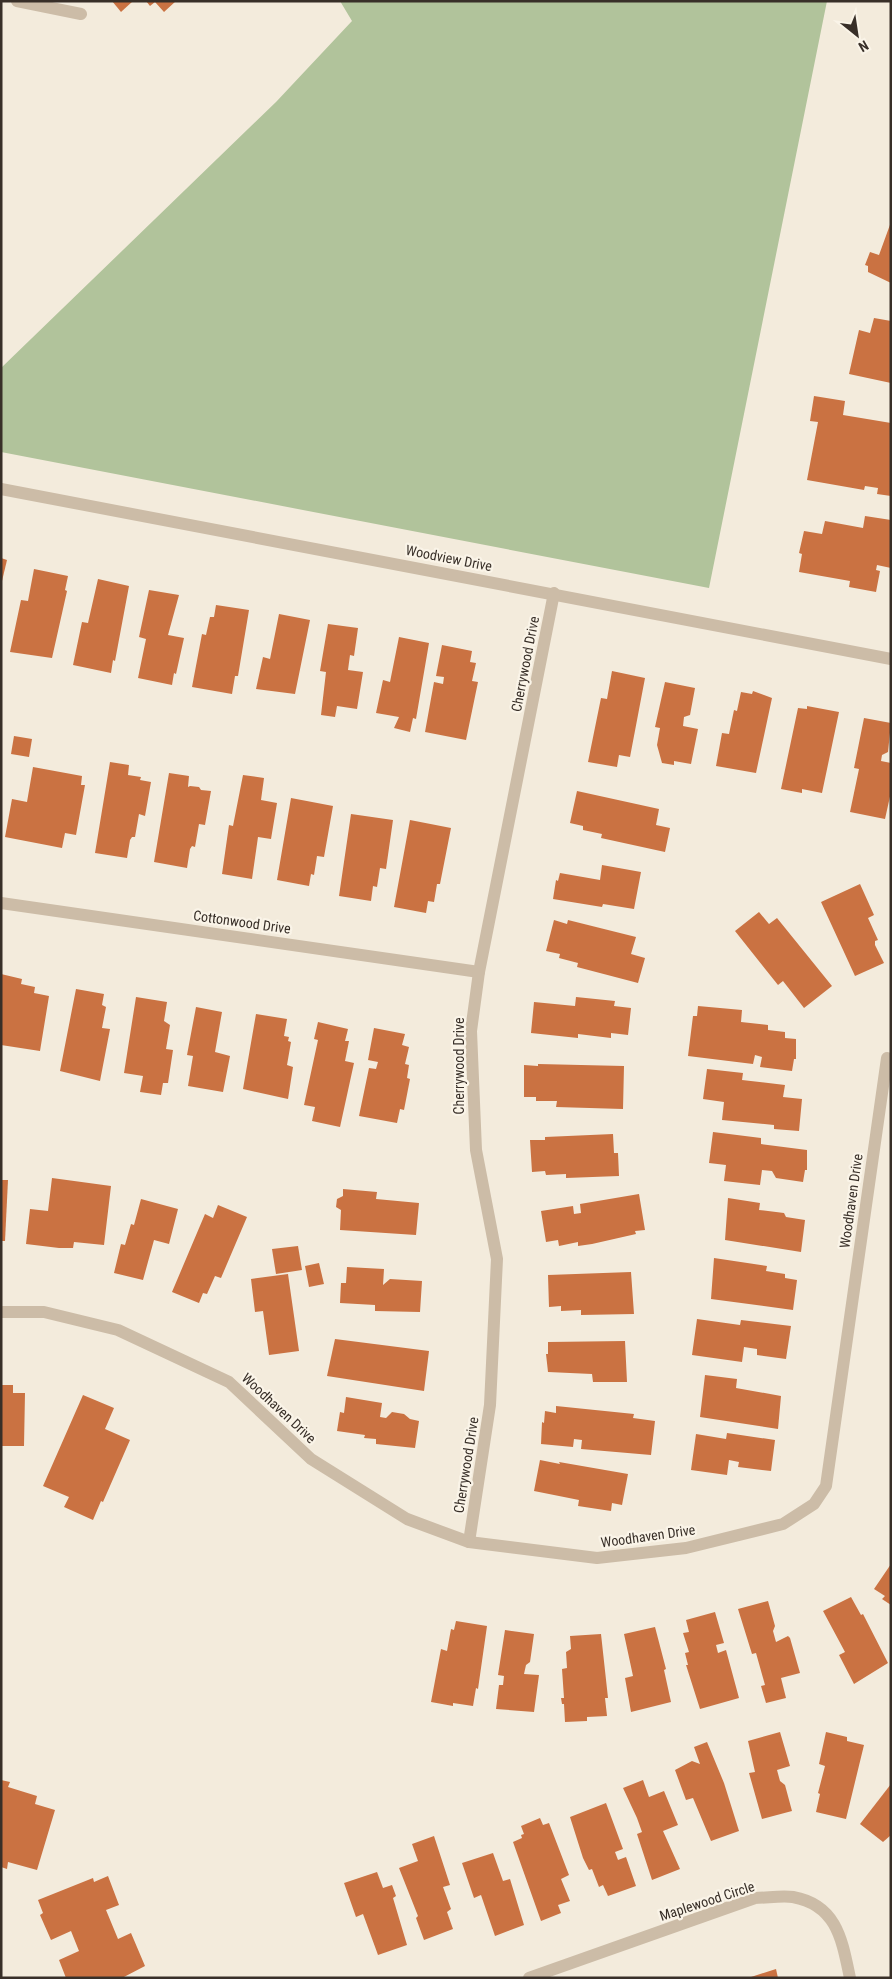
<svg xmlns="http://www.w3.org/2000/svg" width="892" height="1979" font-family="'Roboto Condensed',sans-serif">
<rect width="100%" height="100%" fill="#f3ebdc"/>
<path fill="#b1c39b" d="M340,1H827L709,588L1,452V368L276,102L352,21Z"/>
<g fill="#ca7242">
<path d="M112,1H133L121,12Z"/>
<path d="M146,1H176L164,12L155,2L150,6Z"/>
<path d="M891,222V283L868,272V266L865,265L870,252L879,255Z"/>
<path d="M874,318L891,321V383L849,374L859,330L870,333Z"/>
<path d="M814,396L845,401L843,415L891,423V496L877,494L878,488L865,486L864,490L807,480L818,422L810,421Z"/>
<path d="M865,516L891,520V568L877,565L876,570L880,571L876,592L849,587L850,581L799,572L802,554L799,553L804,531L822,534L825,521L863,528Z"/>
<path d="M1,558L7,560L2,581H1Z"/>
<path d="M34,569L68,576L65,590L67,591L52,658L10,652L21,600L28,601Z"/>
<path d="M98,579L129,586L115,661L113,660L111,673L73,665L82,622L88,623Z"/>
<path d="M149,590L179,595L168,635L184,638L176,674L174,673L172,685L138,678L146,639L139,637Z"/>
<path d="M216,605L249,610L238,676H235L232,694L192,687L202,634L206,635L210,617H214Z"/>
<path d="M279,614L310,620L295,694L256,689L263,657L270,659Z"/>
<path d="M328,624L358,628L354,656L350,655L348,670L363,672L357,709L337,706L335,717L321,715L326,672L320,671Z"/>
<path d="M399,637L429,643L416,719L413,718L410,732L394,728L399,717L376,713L383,680L390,682Z"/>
<path d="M442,645L472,651L470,662L476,663L472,681L478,682L466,740L425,732L434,682L443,684L444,677L436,676Z"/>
<path d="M612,671L645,678L630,757L619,755L617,767L588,762L601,698L607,699Z"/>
<path d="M665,682L695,688L690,715L684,717L683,726L698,729L691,764L674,761V765L662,763L657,745L660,728L655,727Z"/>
<path d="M753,691L772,698L756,773L716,766L722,733L729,734L734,710L737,711L741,692L752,694Z"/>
<path d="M807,706L839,712L822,793L802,789V793L781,789L798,708L807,709Z"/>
<path d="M864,718L891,723L888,752L882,755L881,761L891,763V792L885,819L850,812L859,769L854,768Z"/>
<path d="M14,736L32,739L29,757L11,754Z"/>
<path d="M110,762L129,765L128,775L141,777L140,780L151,782L145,816L139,814L135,837H132L130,840L127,858L95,853Z"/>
<path d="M33,767L82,776L81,785H85L76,835L65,833L62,848L5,837L12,799L27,802Z"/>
<path d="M169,773L189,776L188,787L190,786L199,787L201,790L211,791L205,825L199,824L195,847L192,846L190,849L187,868L154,862Z"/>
<path d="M243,775L264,778L261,800L277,803L271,839L258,837L252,879L222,874L229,825L233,826Z"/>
<path d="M577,791L659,809L656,825L670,828L665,852L601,838L602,834L583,830V826L570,823Z"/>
<path d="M291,798L333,806L324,857L317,856L314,875L311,874L309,886L277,880Z"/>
<path d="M351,814L393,820L386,869L380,868L377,887L373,886L371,901L339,896Z"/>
<path d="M410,820L451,828L440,884H437L434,902L428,901L426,913L394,907Z"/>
<path d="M602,865L641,872L634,909L603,904L602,907L553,899L556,880L558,881L560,873L600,880Z"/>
<path d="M860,884L874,915L868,918L878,940L875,941V945L884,963L855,976L821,902Z"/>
<path d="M759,912L769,924L777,918L832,986L804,1008L783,981L778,985L735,931Z"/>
<path d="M554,920L567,924L568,920L636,937L631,954L645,958L638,983L577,967L578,963L559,958L560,954L546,951Z"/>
<path d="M1,974L22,979L21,984L35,987L34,993L49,996L40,1051L1,1045Z"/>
<path d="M76,989L104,994L102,1005L106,1007L102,1028L110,1029L100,1081L60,1071Z"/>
<path d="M136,997L167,1002L164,1021L170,1025L166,1049L173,1050L168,1083H163L161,1095L140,1092L143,1076L124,1073Z"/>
<path d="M576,997L615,1001L614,1006L631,1008L628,1035L611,1033V1038L578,1034V1038L531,1033L534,1002L575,1006Z"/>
<path d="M698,1006L742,1010L741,1022L768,1025V1030L785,1032V1038L796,1039V1059H794L792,1071L760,1067L762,1057L755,1055L753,1064L688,1056L693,1016H697Z"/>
<path d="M196,1007L222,1012L215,1052L230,1056L223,1092L188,1086L193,1056L187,1055Z"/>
<path d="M256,1014L287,1019L284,1036L289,1037L288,1041L291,1042L287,1065L293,1067L288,1099L243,1089Z"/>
<path d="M318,1022L348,1029L345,1041H349L345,1061L354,1063L340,1127L312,1121L315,1107L304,1105L318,1040L314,1039Z"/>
<path d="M374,1028L405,1034L402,1045L409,1047L405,1064L409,1065L407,1078L410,1079L404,1110L400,1109L397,1123L359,1116L369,1068L376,1069L378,1062L368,1060Z"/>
<path d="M538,1064L624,1066L623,1109L556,1107L557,1101H536V1097H524V1065L538,1066Z"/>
<path d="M707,1069L743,1073L742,1080L785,1085L783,1097L802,1099L799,1131L774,1129V1125L722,1120L724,1102L703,1099Z"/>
<path d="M713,1132L761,1138V1144L807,1150V1170H805L803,1182L776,1178L772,1171L762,1170L760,1185L724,1181L726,1165L709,1163Z"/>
<path d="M613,1134L614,1153H618L619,1176L566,1178V1174L546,1175L545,1171L532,1172L530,1140H545V1137Z"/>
<path d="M52,1178L111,1186L104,1245L74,1242L73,1248H59L26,1244L30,1209L48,1211Z"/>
<path d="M1,1180H8L5,1241H1Z"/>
<path d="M343,1189L377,1192L376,1199L419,1203L416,1235L340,1230L341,1210L336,1207L337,1199L343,1196Z"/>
<path d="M639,1194L645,1230L635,1231L636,1234L592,1244L578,1246V1242L559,1246L558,1240L546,1242L541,1211L573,1206L574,1214L581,1213L580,1204Z"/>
<path d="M728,1198L760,1203L759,1210L784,1213L786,1217L805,1220L801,1252L725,1240Z"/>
<path d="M141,1199L178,1209L169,1244L154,1240L143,1280L114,1273L121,1244L125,1245L131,1224L134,1225Z"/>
<path d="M218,1205L247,1217L221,1278L215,1276L207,1294L203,1293L199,1303L172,1292L205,1214L213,1218Z"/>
<path d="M298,1246L302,1270L276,1274L272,1249Z"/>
<path d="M714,1258L767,1266L766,1271L785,1274V1278L797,1280L793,1310L711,1299Z"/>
<path d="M319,1263L324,1284L309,1287L305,1266Z"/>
<path d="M347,1267L384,1269L383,1285L390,1279L422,1281L420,1312L375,1311V1305L340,1303L341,1283H346Z"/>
<path d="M631,1272L634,1314L581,1315V1310L561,1311V1306L549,1307L548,1275Z"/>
<path d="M288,1274L299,1351L269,1355L263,1311L255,1312L251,1279Z"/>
<path d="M697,1319L740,1325L741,1320L791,1326L786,1359L757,1355V1349L744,1347L742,1362L692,1355Z"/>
<path d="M335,1339L429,1351L424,1391L327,1376Z"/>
<path d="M625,1341L627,1382H593L592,1374L548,1372L546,1354H548V1342Z"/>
<path d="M705,1375L737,1379L736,1388L781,1396L778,1429L700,1417Z"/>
<path d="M1,1385H13V1393H25L24,1446H1Z"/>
<path d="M83,1395L114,1408L105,1429L130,1440L103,1502L101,1501L93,1520L64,1507L69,1497L43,1486Z"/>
<path d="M346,1397L382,1403L380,1417L386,1418L392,1412L404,1414L410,1419L419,1421L415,1448L376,1444V1439L364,1438L365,1435L337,1431L340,1412L344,1413Z"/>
<path d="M556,1406L634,1414L633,1418L655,1421L651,1455L581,1449L582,1440L574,1439L573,1447L541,1444L542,1422L544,1423L545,1411L556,1413Z"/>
<path d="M727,1433L775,1440L771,1471L738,1467L739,1462L729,1460L727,1475L691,1470L696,1434L726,1439Z"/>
<path d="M540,1460L560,1464L559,1462L628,1474L622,1505L612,1503L611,1511L578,1506L579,1500L534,1491Z"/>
<path d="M891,1564V1605L882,1599L885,1596L874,1589Z"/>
<path d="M851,1597L861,1615L863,1614L888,1663L854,1684L839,1655L845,1652L823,1611Z"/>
<path d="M768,1601L775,1626L773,1631L776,1642L788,1636L790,1638L800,1673L781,1678L786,1698L766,1703L761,1686L765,1685L756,1653L752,1654L738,1609Z"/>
<path d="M715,1612L724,1643L716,1645L718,1653L726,1650L739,1698L700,1709L686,1665H688L685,1653L689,1652L683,1633L689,1632L686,1620Z"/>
<path d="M456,1621L487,1626L478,1689L476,1688L473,1706L453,1703V1706L431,1702L441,1649L447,1651L451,1629L454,1630Z"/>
<path d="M655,1627L666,1669L664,1670L671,1702L631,1712L625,1678L633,1676L624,1634Z"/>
<path d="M505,1630L534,1634L530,1662L526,1665L524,1674L539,1675L534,1712L496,1709L499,1685H503L504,1676L498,1675Z"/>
<path d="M601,1634L608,1698H605L607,1716L587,1717V1721L565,1722L564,1704H562L561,1698H564L562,1669L567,1668L566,1652L571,1649L570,1636Z"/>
<path d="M780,1732L790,1766L777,1770L780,1781L785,1785L792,1811L762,1819L749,1773L755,1772L748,1741Z"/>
<path d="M826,1732L847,1737V1741L864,1745L846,1819L816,1812L820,1794L818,1793L825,1766L819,1764Z"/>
<path d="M707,1742L724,1783L739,1831L711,1841L693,1798L686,1800L675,1770L692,1761L700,1764L694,1747Z"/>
<path d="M1,1780L10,1782L8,1787L37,1796L35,1804L55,1810L37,1870L8,1862L7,1869L1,1867Z"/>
<path d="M643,1780L649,1797L664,1791L678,1825L663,1831L680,1869L652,1880L637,1834L642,1832L637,1818L623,1788Z"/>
<path d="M891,1784V1835L883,1842L860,1824Z"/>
<path d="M606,1803L623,1849L615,1852L618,1860L626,1857L636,1886L608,1896L603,1885L599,1887L592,1869L589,1870L583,1858L570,1817Z"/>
<path d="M540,1818L543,1825L549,1823L569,1875L561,1879L570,1901L558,1905L561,1913L541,1921L513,1842L522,1838L521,1835L524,1834L521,1826Z"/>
<path d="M434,1836L450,1885L443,1887L451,1909L447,1912L453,1929L424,1940L416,1918L418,1916L399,1868L418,1861L412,1844Z"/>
<path d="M493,1853L503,1881L510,1879L524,1925L495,1936L481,1895L474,1898L462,1863Z"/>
<path d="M377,1872L383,1888L392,1885L396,1896L393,1898L407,1945L378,1955L363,1914L356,1917L344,1883Z"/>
<path d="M108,1876L119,1905L106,1910L118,1939L131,1933L145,1966L122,1978H66L59,1960L79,1951L71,1931L51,1940L40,1915L43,1913L38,1900L93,1878L94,1882Z"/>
<path d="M776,1969L778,1978H751V1977Z"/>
</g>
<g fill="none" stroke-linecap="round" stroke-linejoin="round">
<g stroke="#ccbca7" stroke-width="12">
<path d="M17,1L81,14"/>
<path d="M1,489L891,659"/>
<path d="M1,903L479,972"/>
<path d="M1,1312H44L118,1330L229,1382L311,1459L407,1519L469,1542L597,1558L686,1548L783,1524L814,1504L826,1486L887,1058"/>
<path d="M469,1542L490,1405L497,1259L476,1150L471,1031L479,972L554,593"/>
<path d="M529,1978L755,1898C767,1898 782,1895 793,1897C837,1905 842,1940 850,1978"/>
</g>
</g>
<g text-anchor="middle" stroke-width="4.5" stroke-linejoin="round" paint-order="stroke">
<g font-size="14" fill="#382f28" stroke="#faf4e8">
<text transform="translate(449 558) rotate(11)" y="5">Woodview Drive</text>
<text transform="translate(525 664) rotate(-79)" y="5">Cherrywood Drive</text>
<text transform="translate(242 922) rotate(8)" y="5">Cottonwood Drive</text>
<text transform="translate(459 1066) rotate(-90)" y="5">Cherrywood Drive</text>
<text transform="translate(851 1201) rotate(-82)" y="5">Woodhaven Drive</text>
<text transform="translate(279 1408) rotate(43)" y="5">Woodhaven Drive</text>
<text transform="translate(466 1465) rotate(-81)" y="5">Cherrywood Drive</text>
<text transform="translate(648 1536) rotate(-8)" y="5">Woodhaven Drive</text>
<text transform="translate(707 1901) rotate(-18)" y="5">Maplewood Circle</text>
</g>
</g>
<rect width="892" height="1979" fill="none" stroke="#382f28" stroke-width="5"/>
<g transform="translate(857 35) rotate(150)" stroke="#faf4e8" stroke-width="4" paint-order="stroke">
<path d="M0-4L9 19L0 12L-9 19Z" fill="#382f28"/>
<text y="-8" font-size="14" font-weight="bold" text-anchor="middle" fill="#382f28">N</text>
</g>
</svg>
